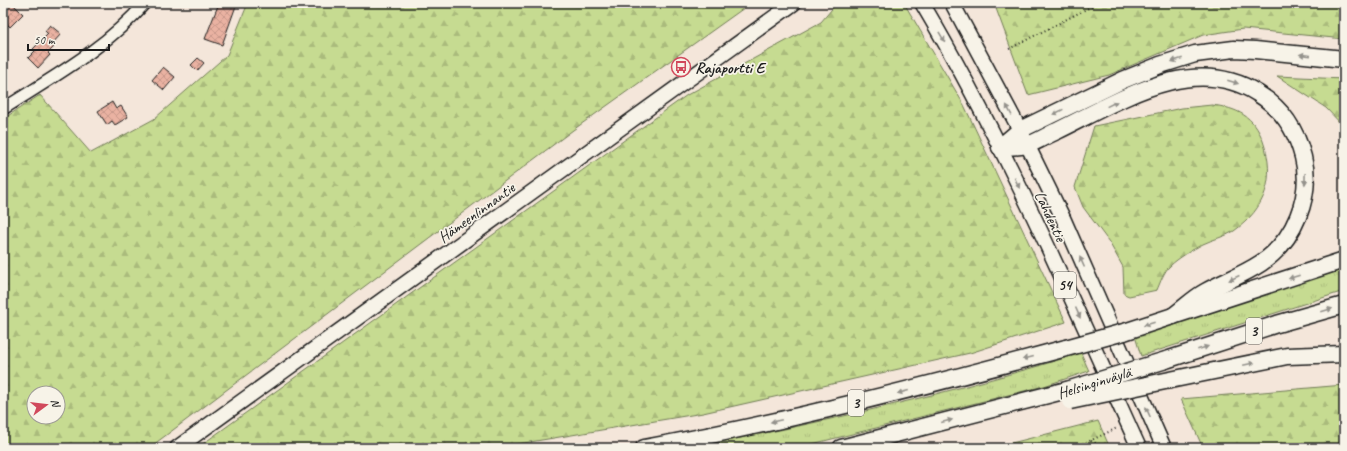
<svg xmlns="http://www.w3.org/2000/svg" width="1347" height="451" font-family="Caveat,sans-serif">
<defs>
<pattern id="grass-tufts" width="24" height="20" patternUnits="userSpaceOnUse"><rect width="24" height="20" fill="#c6db91"/><path d="M3 7l-1-3M5 7V3M7 7l1-3M15 17l-1-3M17 17v-4M19 17l1-3" fill="none" stroke="#aabb7c"/></pattern>
<pattern id="forest-firs" width="22" height="20" patternUnits="userSpaceOnUse"><rect width="22" height="20" fill="#c6db91"/><path d="M5 1l3.5 6h-7zM16 11l3.5 6h-7z" fill="#aabb7c"/></pattern>
<pattern id="building-cross-hatch" width="8" height="8" patternUnits="userSpaceOnUse"><rect width="8" height="8" fill="#eab2a2"/><path d="M0 0l8 8M0 8l8-8" fill="none" stroke="#c8988b"/></pattern>
</defs>
<rect width="100%" height="100%" fill="#f4e6da"/>
<filter id="ink" filterUnits="userSpaceOnUse"><feTurbulence type="fractalNoise" baseFrequency=".025" numOctaves="2"/><feDisplacementMap in="SourceGraphic" scale="8" xChannelSelector="R" yChannelSelector="G"/><feConvolveMatrix kernelMatrix="1 2 1 2 8 2 1 2 1" color-interpolation-filters="sRGB"/></filter>
<g filter="url(#ink)">
<g fill="url(#grass-tufts)" stroke="#717c56">
<path d="M1344,269V291L1141,356L1135,336Z"/>
<path d="M1081,353L1089,371L1044,386L812,444L790,448H689C821,423 953,393 1081,353Z"/>
</g>
<g fill="url(#forest-firs)" stroke="#717c56" fill-rule="evenodd">
<path d="M248,3H751L573,130L149,448H3V119L40,95L91,153L154,119L227,55ZM34,393H58V417H34Z"/>
<path d="M837,3H904L964,105L1066,322L970,353L703,413L494,448H197L687,95L821,22Z"/>
<path d="M994,3H1344V39L1243,29L1203,35L1109,75L1028,95Z"/>
<path d="M1277,76L1344,79V127L1326,108Z"/>
<path d="M1212,105C1237,108 1254,116 1263,141C1276,178 1266,208 1234,231C1225,237 1213,239 1203,244C1192,250 1178,258 1170,266C1164,271 1160,283 1157,290L1129,296L1124,294L1123,267L1109,242L1083,207L1075,187L1094,126L1182,108Z"/>
<path d="M1344,385V448H1203L1181,399Z"/>
<path d="M1098,421L1110,448H992Z"/>
</g>
<g fill="url(#building-cross-hatch)" stroke="#1c1c1c">
<path d="M3,3H12L23,14L10,27L3,20Z"/>
<path d="M219,3H237L222,45L205,39Z"/>
<path d="M50,25L61,34L51,45L54,47L48,53L50,55L38,68L28,58L35,51L33,49L48,34L45,31Z"/>
<path d="M198,58L204,63L197,71L191,65Z"/>
<path d="M163,67L175,77L164,90L152,80Z"/>
<path d="M112,102L116,109L121,106L128,117L115,125L112,121L107,125L98,111Z"/>
</g>
<g fill="none" stroke-linecap="round" stroke-linejoin="round">
<defs>
<path id="minor" d="M3,109C53,77 106,48 145,3"/>
<g id="major">
<path d="M922,3C1006,145 1071,298 1139,448"/>
<path d="M952,3L1020,130L1063,218L1164,448"/>
<path d="M177,448L794,3"/>
</g>
<g id="highway">
<path d="M1000,147C1008,147 1019,147 1027,145C1037,142 1047,135 1057,131C1117,102 1192,52 1257,93C1282,108 1296,129 1303,157C1313,196 1294,241 1261,263C1243,275 1223,282 1205,292C1194,298 1184,308 1173,316"/>
<path d="M1000,147L1020,130L1123,80L1160,65L1195,54L1234,49L1255,50L1344,59"/>
<path d="M1124,332L1344,260"/>
<path d="M1166,360L1277,324L1344,305"/>
<path d="M1170,380L1287,356L1344,354"/>
<path d="M644,448C786,422 926,386 1066,348"/>
<path d="M841,448L1067,390"/>
</g>
</defs>
<use href="#minor" stroke="#1c1c1c" stroke-width="14"/>
<use href="#major" stroke="#1c1c1c" stroke-width="17"/>
<use href="#highway" stroke="#1c1c1c" stroke-width="19"/>
<g stroke="#1c1c1c" stroke-width="2" stroke-dasharray="1 3" stroke-linecap="butt">
<path d="M762,3L767,8"/>
<path d="M1009,49L1098,3"/>
<path d="M1091,441L1106,448"/>
<path d="M1075,448L1117,428"/>
</g>
<use href="#minor" stroke="#f7f3e8" stroke-width="11"/>
<use href="#major" stroke="#f7f3e8" stroke-width="14"/>
<use href="#highway" stroke="#f7f3e8" stroke-width="16"/>
<defs>
<g id="highway-bridge">
<path d="M1066,348L1124,332"/>
<path d="M1067,390L1166,360"/>
<path d="M1070,401L1170,380"/>
</g>
</defs>
<use href="#highway-bridge" stroke="#1c1c1c" stroke-width="19" stroke-linecap="butt"/>
<use href="#highway-bridge" stroke="#f7f3e8" stroke-width="16"/>
</g>
<defs><path id="oneway-solid" d="M-6-.8H1V-3.2L6.5 0L1 3.2V.8H-6Z"/></defs>
<g fill="#94928c">
<use href="#oneway-solid" transform="translate(942 37) rotate(59)"/>
<use href="#oneway-solid" transform="translate(1305 55) rotate(-174)"/>
<use href="#oneway-solid" transform="translate(1177 60) rotate(163)"/>
<use href="#oneway-solid" transform="translate(1233 82) rotate(17)"/>
<use href="#oneway-solid" transform="translate(1112 104) rotate(-26)"/>
<use href="#oneway-solid" transform="translate(1009 110) rotate(-118)"/>
<use href="#oneway-solid" transform="translate(1058 112) rotate(154)"/>
<use href="#oneway-solid" transform="translate(1305 179) rotate(91)"/>
<use href="#oneway-solid" transform="translate(1017 183) rotate(65)"/>
<use href="#oneway-solid" transform="translate(1082 262) rotate(-114)"/>
<use href="#oneway-solid" transform="translate(1294 277) rotate(162)"/>
<use href="#oneway-solid" transform="translate(1234 278) rotate(155)"/>
<use href="#oneway-solid" transform="translate(1327 310) rotate(-16)"/>
<use href="#oneway-solid" transform="translate(1078 313) rotate(66)"/>
<use href="#oneway-solid" transform="translate(1149 324) rotate(162)"/>
<use href="#oneway-solid" transform="translate(1203 348) rotate(-18)"/>
<use href="#oneway-solid" transform="translate(1028 358) rotate(165)"/>
<use href="#oneway-solid" transform="translate(1249 364) rotate(-12)"/>
<use href="#oneway-solid" transform="translate(903 392) rotate(165)"/>
<use href="#oneway-solid" transform="translate(1148 412) rotate(-114)"/>
<use href="#oneway-solid" transform="translate(776 421) rotate(168)"/>
<use href="#oneway-solid" transform="translate(947 421) rotate(-14)"/>
</g>
</g>
<defs>
<symbol id="bus-ring" viewBox="-11 -11 22 22"><circle r="9.5" fill="#f7f3e8" stroke="#d1495b" stroke-width="1.5"/><path d="M-5-6H5V4H4V6H2V4H-2V6H-4V4H-5ZM-3.5-4V0h7V-4ZM-3.5 1.2v1.5H-2V1.2ZM2 1.2v1.5H3.5V1.2Z" fill="#d1495b"/></symbol>
</defs>
<g fill-rule="evenodd">
<use href="#bus-ring" x="670" y="56" width="22" height="22"/>
</g>
<g text-anchor="middle" stroke-width="3.5" stroke-linejoin="round" paint-order="stroke">
<g fill="#f7f3e8" stroke="#5e5c59" stroke-width="1">
<rect x="1054" y="272" width="22" height="26" rx="3"/>
<rect x="1246" y="318" width="16" height="26" rx="3"/>
<rect x="848" y="390" width="16" height="26" rx="3"/>
</g>
<g font-size="15" font-weight="bold" fill="#1c1c1c">
<text x="1065" y="290">54</text>
<text x="1254" y="336">3</text>
<text x="856" y="408">3</text>
</g>
<g font-size="16" font-weight="bold" fill="#1c1c1c" stroke="#f7f3e8" text-anchor="start">
<text x="695" y="73">Rajaportti E</text>
</g>
<g font-size="16" fill="#1c1c1c" stroke="#f7f3e8">
<text transform="translate(476 212) rotate(-36)" y="6">Hämeenlinnantie</text>
<text transform="translate(1051 216) rotate(65)" y="6">Lahdentie</text>
<text transform="translate(1094 382) rotate(-17)" y="6">Helsinginväylä</text>
</g>
</g>
<rect width="1347" height="451" fill="none" stroke="#f7f3e8" stroke-width="16"/>
<rect x="8" y="8" width="1331" height="435" fill="none" stroke="#1c1c1c" stroke-width="1.5" filter="url(#ink)"/>
<g transform="translate(46 405) rotate(75)"><circle r="19" fill="#f7f3e8" stroke="#9f9d96"/>
<path d="M0-3L7 15L0 10L-7 15Z" fill="#d1495b"/>
<text y="-6" font-size="11" font-weight="bold" text-anchor="middle" fill="#1c1c1c">N</text>
</g>
<path d="M28 44v6h81v-6" fill="none" stroke="#1c1c1c" stroke-width="2"/>
<text x="34" y="44" font-size="12" fill="#1c1c1c" stroke="#f7f3e8" stroke-width="3" paint-order="stroke">50 m</text>
</svg>
